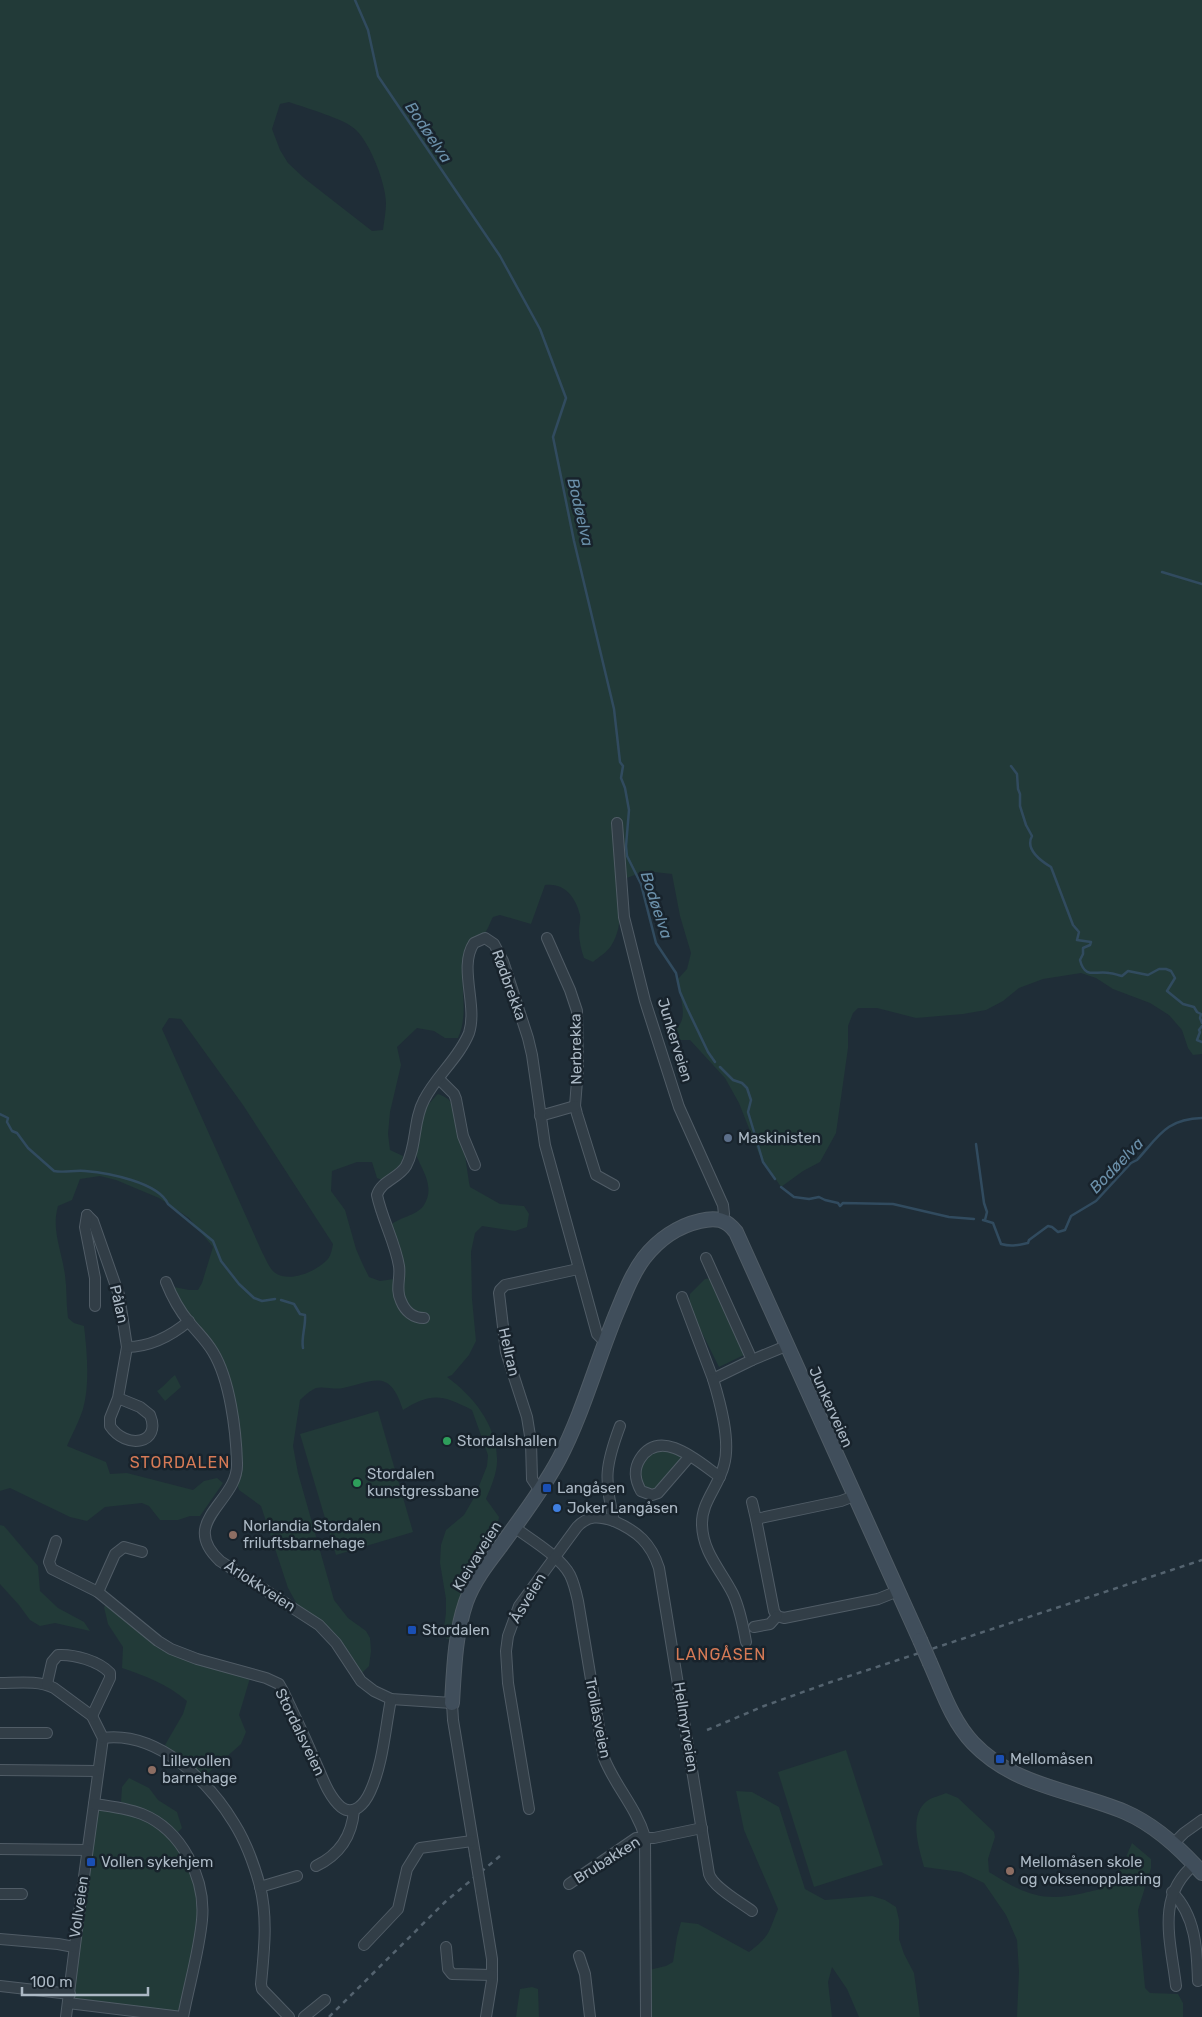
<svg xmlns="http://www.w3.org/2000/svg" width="1202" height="2017" font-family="Rubik,sans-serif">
<rect width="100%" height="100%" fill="#1f2d37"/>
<g fill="#223a38" fill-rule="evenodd">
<path d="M0,0H1202V1054L1193,1055L1188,1048L1182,1030L1169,1015L1150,1003L1113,989L1096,978L1081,973L1043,979L1019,988L1003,1001L986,1010L963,1014L916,1018L877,1008H858L853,1013L848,1026V1048L836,1133L820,1162L803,1171L781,1187L759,1154L739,1103L725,1078L690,1040H673L670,1036C672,1030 677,1029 680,1024C687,1013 679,992 677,980L687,969L691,953L680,916L672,874L645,871L619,881C621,901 623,928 611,946C607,952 599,957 593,962L584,958C581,949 579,941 579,931C579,926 581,920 580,915C576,898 565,882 545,885L531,924L500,915L493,917C490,922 488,930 484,934C478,940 469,939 466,948C456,977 471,1010 458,1038H445L434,1031L417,1028L397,1047L401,1065L390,1112L388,1134L390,1150L403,1156L402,1169L382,1180L377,1178L372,1162H357L332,1171L331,1191L345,1210L356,1249L363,1265L369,1277L380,1281L394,1279L398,1270L388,1227C398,1217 417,1216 424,1205C440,1180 408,1158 412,1132C414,1120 430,1102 438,1094C441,1095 446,1097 449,1100C462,1114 466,1167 470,1187L500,1204L524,1206L529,1214L527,1227L515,1231L482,1226L475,1233L471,1252L472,1299L476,1341L469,1355L452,1375L447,1377C473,1396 496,1424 497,1458C498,1471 491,1487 486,1499L499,1517C495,1541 480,1554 469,1575C459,1595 455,1617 451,1639H446L444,1628L446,1613V1599L440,1563L441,1545L446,1530L464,1515L475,1496L487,1466L488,1455L472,1410C442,1395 432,1392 403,1410C390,1369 376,1380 343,1388C334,1390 324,1386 316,1388C311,1390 304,1396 300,1400L293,1446L298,1473L334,1600L348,1618L366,1631L370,1638L371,1651L369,1666L361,1674L298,1606L288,1588L261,1506L239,1490L237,1484L229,1378L198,1325L183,1306L174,1287L189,1290H198L202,1283L213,1247L189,1218L159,1198L116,1180L100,1176L80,1179L72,1200L58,1206C51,1230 62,1251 65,1275C67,1289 66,1304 68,1318L74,1323L84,1326C87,1352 90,1384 83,1409C79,1422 72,1434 67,1446L106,1462L110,1474L127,1473L193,1490L204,1481L217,1478L223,1483L200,1516H190L178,1520H160L149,1506L142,1503L105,1507L87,1521L70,1517L10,1488L0,1491ZM289,102C305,108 346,119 356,130C370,143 386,184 386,203C386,212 384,221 383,230L372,231L304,178L288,163L280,150L272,129L280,104ZM169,1018L181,1019L243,1105L333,1244C332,1249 331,1255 328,1259C317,1271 289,1284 274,1272C269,1268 265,1257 262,1252L162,1029Z"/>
<path d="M712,1278L746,1354L719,1367L695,1319L689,1303L690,1294L705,1279Z"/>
<path d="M175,1375L181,1387L165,1401L157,1391C165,1386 168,1380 175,1375Z"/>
<path d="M378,1411L413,1532L336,1555L300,1434Z"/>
<path d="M664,1449L684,1456L654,1492L643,1488L638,1473L647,1456Z"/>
<path d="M0,1525L4,1526L38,1566L40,1591L58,1608L84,1622L90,1631L55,1623L40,1626L30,1620L19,1605L0,1584Z"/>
<path d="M107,1604L141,1632L250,1678L239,1715L246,1732L241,1744L206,1775C191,1774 176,1755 165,1745L183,1714L187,1701C167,1684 146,1676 122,1668L123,1647L108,1624L104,1607Z"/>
<path d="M846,1750L883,1865L814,1887L778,1772Z"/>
<path d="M129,1778L149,1788L158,1800L177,1812L182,1828L178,1832C159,1819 143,1807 121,1802L122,1787Z"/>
<path d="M736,1791L752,1792L779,1807L805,1889L825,1900L872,1896L885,1900L896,1907L899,1920V1939L904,1954L914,1973L920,2017H859L847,1989L832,1967L828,1982L832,2017H651L649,1970L666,1966L673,1962L677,1937L681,1922L698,1924L749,1952C771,1935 768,1933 778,1909L744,1830Z"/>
<path d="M946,1793L958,1798L994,1832L995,1837L988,1859L989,1872C1024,1894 1043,1903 1084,1893C1090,1891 1101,1890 1106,1886C1117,1879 1127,1855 1132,1843L1151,1859V1868L1138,1910L1145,1988L1150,1993L1178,1994L1183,2003V2017H1017L1019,1972L1017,1940L1006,1915L984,1883L961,1872L924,1867C919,1848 908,1816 927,1801C932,1797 940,1796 946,1793Z"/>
<path d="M103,1808C118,1811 138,1813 151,1821C185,1842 203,1886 200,1924C197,1950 186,1984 180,2010L176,2012L74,1999L73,1993L96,1814Z"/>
<path d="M532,1987L538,1989L539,2017H516L520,1989Z"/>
</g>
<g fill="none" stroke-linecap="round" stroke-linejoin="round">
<g stroke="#314b5f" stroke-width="2.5">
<path d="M355,0L368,30L378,76L500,256L540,329L566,398L553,437L574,541L614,709L620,762L623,766L621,778L625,788L629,810L626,846L627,856L641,884L656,943L676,973L680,992L687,1008L708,1052L715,1062"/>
<path d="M1162,572L1202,584"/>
<path d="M1011,766L1017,774L1018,789L1020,794V806L1026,825L1032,836C1025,849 1041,861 1051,867L1073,925L1079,932L1077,940L1091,942L1090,945L1083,948V954L1080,960C1085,980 1096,970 1109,973C1114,973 1117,975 1122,976L1128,971L1148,975L1159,969H1166L1171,971L1175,978L1167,991L1183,1004L1194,1007L1197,1012L1201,1014L1200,1018L1202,1023"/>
<path d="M1202,1026L1199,1030L1200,1032L1197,1040L1202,1042"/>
<path d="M720,1067L733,1080L742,1083L747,1088L751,1100L748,1112L763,1162L775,1179"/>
<path d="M0,1114L8,1118L7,1122L12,1131L17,1133L28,1148L54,1171C64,1173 74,1170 85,1171C108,1173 158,1182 168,1204L213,1241L221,1261L239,1284L254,1298L262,1301L275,1299"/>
<path d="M976,1144L984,1203L987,1212L985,1220"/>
<path d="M781,1187L794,1197L809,1199L819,1197L825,1200L838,1203L840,1206L843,1203L893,1204L949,1217L974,1219"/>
<path d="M983,1220L993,1223L1001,1244C1012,1247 1018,1245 1028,1243L1029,1240L1048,1226L1052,1227L1058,1232L1065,1230L1071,1216L1096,1201L1131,1163L1137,1160C1159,1136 1166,1119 1202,1118"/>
<path d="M281,1300L294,1304L300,1314L305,1315C306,1326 301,1337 303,1348"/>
</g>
<defs>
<g id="street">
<path d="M617,823L624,917L645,1001L679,1107L723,1205L724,1214L722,1219"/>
<path d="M547,938L570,990L577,1011L578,1068L575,1106L577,1114L596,1175L614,1185"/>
<path d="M439,1079L454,1094L456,1099L463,1136L475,1165"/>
<path d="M540,1116L575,1106"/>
<path d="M87,1215L93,1221L119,1295L127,1347L118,1398L110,1418V1426C126,1450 162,1444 150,1415L140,1407L118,1398"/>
<path d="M87,1215L85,1227L95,1278V1306"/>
<path d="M166,1282C172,1297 179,1310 189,1322C197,1332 206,1340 213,1352C230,1380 236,1430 237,1463C239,1502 177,1521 220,1561L319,1625L336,1643L361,1681L374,1691L391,1699L452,1703L453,1720L475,1854"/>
<path d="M682,1297L713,1379L752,1360L706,1258"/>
<path d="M424,1318C413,1318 405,1311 401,1301C395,1289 401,1278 399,1266C395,1242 382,1219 377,1195C381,1181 399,1178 406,1166C417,1146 413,1120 424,1100C436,1076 459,1058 469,1033C478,1005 458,967 474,943L485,938L494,944L503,961L528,1038L532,1055L545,1145L597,1334L605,1342"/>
<path d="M127,1347C150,1347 171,1336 189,1321"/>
<path d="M752,1360L786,1346"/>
<path d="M713,1379C720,1402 731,1441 724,1465C719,1486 701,1502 702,1525C703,1553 721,1570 733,1594C740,1609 743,1625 746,1642"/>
<path d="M620,1426C605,1466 604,1479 614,1521C637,1531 651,1543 659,1568L709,1874C713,1887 740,1902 752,1911"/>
<path d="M690,1456L658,1493L652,1495L641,1491C635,1480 633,1470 640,1459C661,1426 700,1463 720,1477"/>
<path d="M540,1491L532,1479L531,1442L527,1417L506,1352L499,1293L500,1290L505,1285L578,1269"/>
<path d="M752,1502L756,1519"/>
<path d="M514,1527C530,1539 561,1557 570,1575C574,1583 576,1592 578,1601L604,1758C615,1786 636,1807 645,1837L646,2017"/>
<path d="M56,1541L49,1562L52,1569L98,1592L158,1641L171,1649L197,1659L266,1678L279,1684L283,1691C294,1714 305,1737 315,1761C322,1776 328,1796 341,1807C354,1817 365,1803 370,1792C383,1764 385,1730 391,1699"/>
<path d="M98,1592L115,1554L124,1547L142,1552"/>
<path d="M777,1616L774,1611L756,1519L841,1501L854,1496"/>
<path d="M777,1616L784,1618L878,1599L898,1591"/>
<path d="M754,1627L770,1624L777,1616"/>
<path d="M0,1683C17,1683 38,1680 54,1688L92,1716L103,1738L80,1906L66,2017"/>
<path d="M47,1684L52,1662L58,1655C74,1654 99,1661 110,1673V1678L92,1716"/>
<path d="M0,1733H47"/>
<path d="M103,1738C157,1731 208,1780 234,1823C246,1842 254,1864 260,1886C268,1919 264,1951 261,1984L262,1989L289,2017"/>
<path d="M0,1770L98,1771"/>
<path d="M94,1804C110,1806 127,1808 142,1814C182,1830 206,1879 202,1920C199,1952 189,1985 183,2017"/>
<path d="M529,1809L508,1683L506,1651L508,1636L519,1606L577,1527C588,1515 599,1516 614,1521"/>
<path d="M1174,1843L1184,1833L1202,1820"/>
<path d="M0,1849L87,1850"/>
<path d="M316,1866C339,1855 352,1836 354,1810"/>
<path d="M569,1884L636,1838H654L702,1828"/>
<path d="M260,1887L297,1876"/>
<path d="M481,1891L492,1959V1980L486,2017"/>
<path d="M1172,1892C1196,1916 1197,1950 1198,1981"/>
<path d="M0,1894H22"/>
<path d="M0,1939L58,1944L74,1947"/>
<path d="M364,1945L398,1909L407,1869L420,1848L472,1841"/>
<path d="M446,1947L448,1969L452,1974L492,1975"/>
<path d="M579,1956L585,1974L590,2017"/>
<path d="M0,1986L70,1994"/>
<path d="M1176,1986C1171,1942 1155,1896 1195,1864"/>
<path d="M68,2003L182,2017"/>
<path d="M304,2017L325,2000"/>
</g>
<g id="secondary">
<path d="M930,1663C942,1690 952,1721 973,1743C1015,1787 1073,1790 1125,1812C1155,1825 1180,1848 1202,1873"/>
<path d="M452,1703C454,1670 455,1634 466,1602C473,1582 487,1564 500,1547C520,1519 542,1491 559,1459C583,1413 597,1360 617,1312C625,1293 632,1274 644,1258C658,1240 678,1226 700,1221C716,1217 726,1219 736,1232L920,1640"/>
</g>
</defs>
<use href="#street" stroke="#505c66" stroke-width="12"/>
<use href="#secondary" stroke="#505c66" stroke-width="16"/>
<use href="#street" stroke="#323e47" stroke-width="10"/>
<use href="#secondary" stroke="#404e5b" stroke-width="14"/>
<g stroke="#54636f" stroke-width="2.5" stroke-dasharray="5 5" stroke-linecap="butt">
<path d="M707,1730L764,1706L831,1682L1202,1560"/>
<path d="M329,2017L445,1902L500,1856"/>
</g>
<defs>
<path id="street-bridge" d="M475,1854L481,1891"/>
<path id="secondary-bridge" d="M920,1640L930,1663"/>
</defs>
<use href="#street-bridge" stroke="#505c66" stroke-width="12" stroke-linecap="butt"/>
<use href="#secondary-bridge" stroke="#505c66" stroke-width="16" stroke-linecap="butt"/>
<use href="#street-bridge" stroke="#323e47" stroke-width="10"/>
<use href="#secondary-bridge" stroke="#404e5b" stroke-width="14"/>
</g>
<circle fill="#5c6f8a" stroke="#18232c" stroke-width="2" cx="728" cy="1138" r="5"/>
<g fill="#2e9e5b" stroke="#18232c" stroke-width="2">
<circle cx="447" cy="1441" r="5"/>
<circle cx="357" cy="1483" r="5"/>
</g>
<g fill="#1a4fb4" stroke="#18232c" stroke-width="2">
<rect x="542" y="1483" width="10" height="10" rx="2.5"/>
<rect x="407" y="1625" width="10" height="10" rx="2.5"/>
<rect x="995" y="1754" width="10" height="10" rx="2.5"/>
<rect x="86" y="1857" width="10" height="10" rx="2.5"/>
</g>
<circle fill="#3f7fe0" stroke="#18232c" stroke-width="2" cx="557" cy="1508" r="5"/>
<g fill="#8d6e63" stroke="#18232c" stroke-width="2">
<circle cx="233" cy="1535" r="5"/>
<circle cx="152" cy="1770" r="5"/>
<circle cx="1010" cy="1871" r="5"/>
</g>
<g text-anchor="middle" stroke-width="5" stroke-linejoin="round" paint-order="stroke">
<g font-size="15" fill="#acb9c5" stroke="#18232c">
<text transform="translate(509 985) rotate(70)" y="5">Rødbrekka</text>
<text transform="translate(675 1040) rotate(73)" y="5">Junkerveien</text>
<text transform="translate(576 1049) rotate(-91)" y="5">Nerbrekka</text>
<text transform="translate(119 1304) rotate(77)" y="5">Pålan</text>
<text transform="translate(509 1352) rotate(77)" y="5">Hellran</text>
<text transform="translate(831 1407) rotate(66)" y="5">Junkerveien</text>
<text transform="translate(477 1556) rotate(-58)" y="5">Kleivaveien</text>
<text transform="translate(260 1586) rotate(33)" y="5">Årlokkveien</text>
<text transform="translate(528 1598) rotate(-59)" y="5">Åsveien</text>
<text transform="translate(598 1718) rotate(79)" y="5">Trollåsveien</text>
<text transform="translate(686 1727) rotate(81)" y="5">Hellmyrveien</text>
<text transform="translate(300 1732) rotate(64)" y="5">Stordalsveien</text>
<text transform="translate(607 1860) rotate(-32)" y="5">Brubakken</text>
<text transform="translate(79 1907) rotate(-82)" y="5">Vollveien</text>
</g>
<g font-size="15" fill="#acb9c5" stroke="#18232c" text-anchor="start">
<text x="738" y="1143">Maskinisten</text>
<text x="457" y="1446">Stordalshallen</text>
<text x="367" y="1479">Stordalen<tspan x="367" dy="17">kunstgressbane</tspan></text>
<text x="557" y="1493">Langåsen</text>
<text x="567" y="1513">Joker Langåsen</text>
<text x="243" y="1531">Norlandia Stordalen<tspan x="243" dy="17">friluftsbarnehage</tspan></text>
<text x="422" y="1635">Stordalen</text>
<text x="1010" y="1764">Mellomåsen</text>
<text x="162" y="1766">Lillevollen<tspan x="162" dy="17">barnehage</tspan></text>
<text x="101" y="1867">Vollen sykehjem</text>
<text x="1020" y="1867">Mellomåsen skole<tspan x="1020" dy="17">og voksenopplæring</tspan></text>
</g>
<g font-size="16" font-style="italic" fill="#6b90aa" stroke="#18232c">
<text transform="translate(429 132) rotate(56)" y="6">Bodøelva</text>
<text transform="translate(581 512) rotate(77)" y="6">Bodøelva</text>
<text transform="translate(657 905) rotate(72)" y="6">Bodøelva</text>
<text transform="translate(1116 1165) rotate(-46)" y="6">Bodøelva</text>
</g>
<g font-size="16" letter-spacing="1" fill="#d67a56" stroke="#18232c">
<text x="180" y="1468">STORDALEN</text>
<text x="721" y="1660">LANGÅSEN</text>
</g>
</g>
<path d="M22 1987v8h126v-8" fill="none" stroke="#acb9c5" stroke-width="2.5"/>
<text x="30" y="1987" font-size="15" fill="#acb9c5" stroke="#18232c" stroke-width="4" paint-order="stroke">100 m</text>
</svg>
